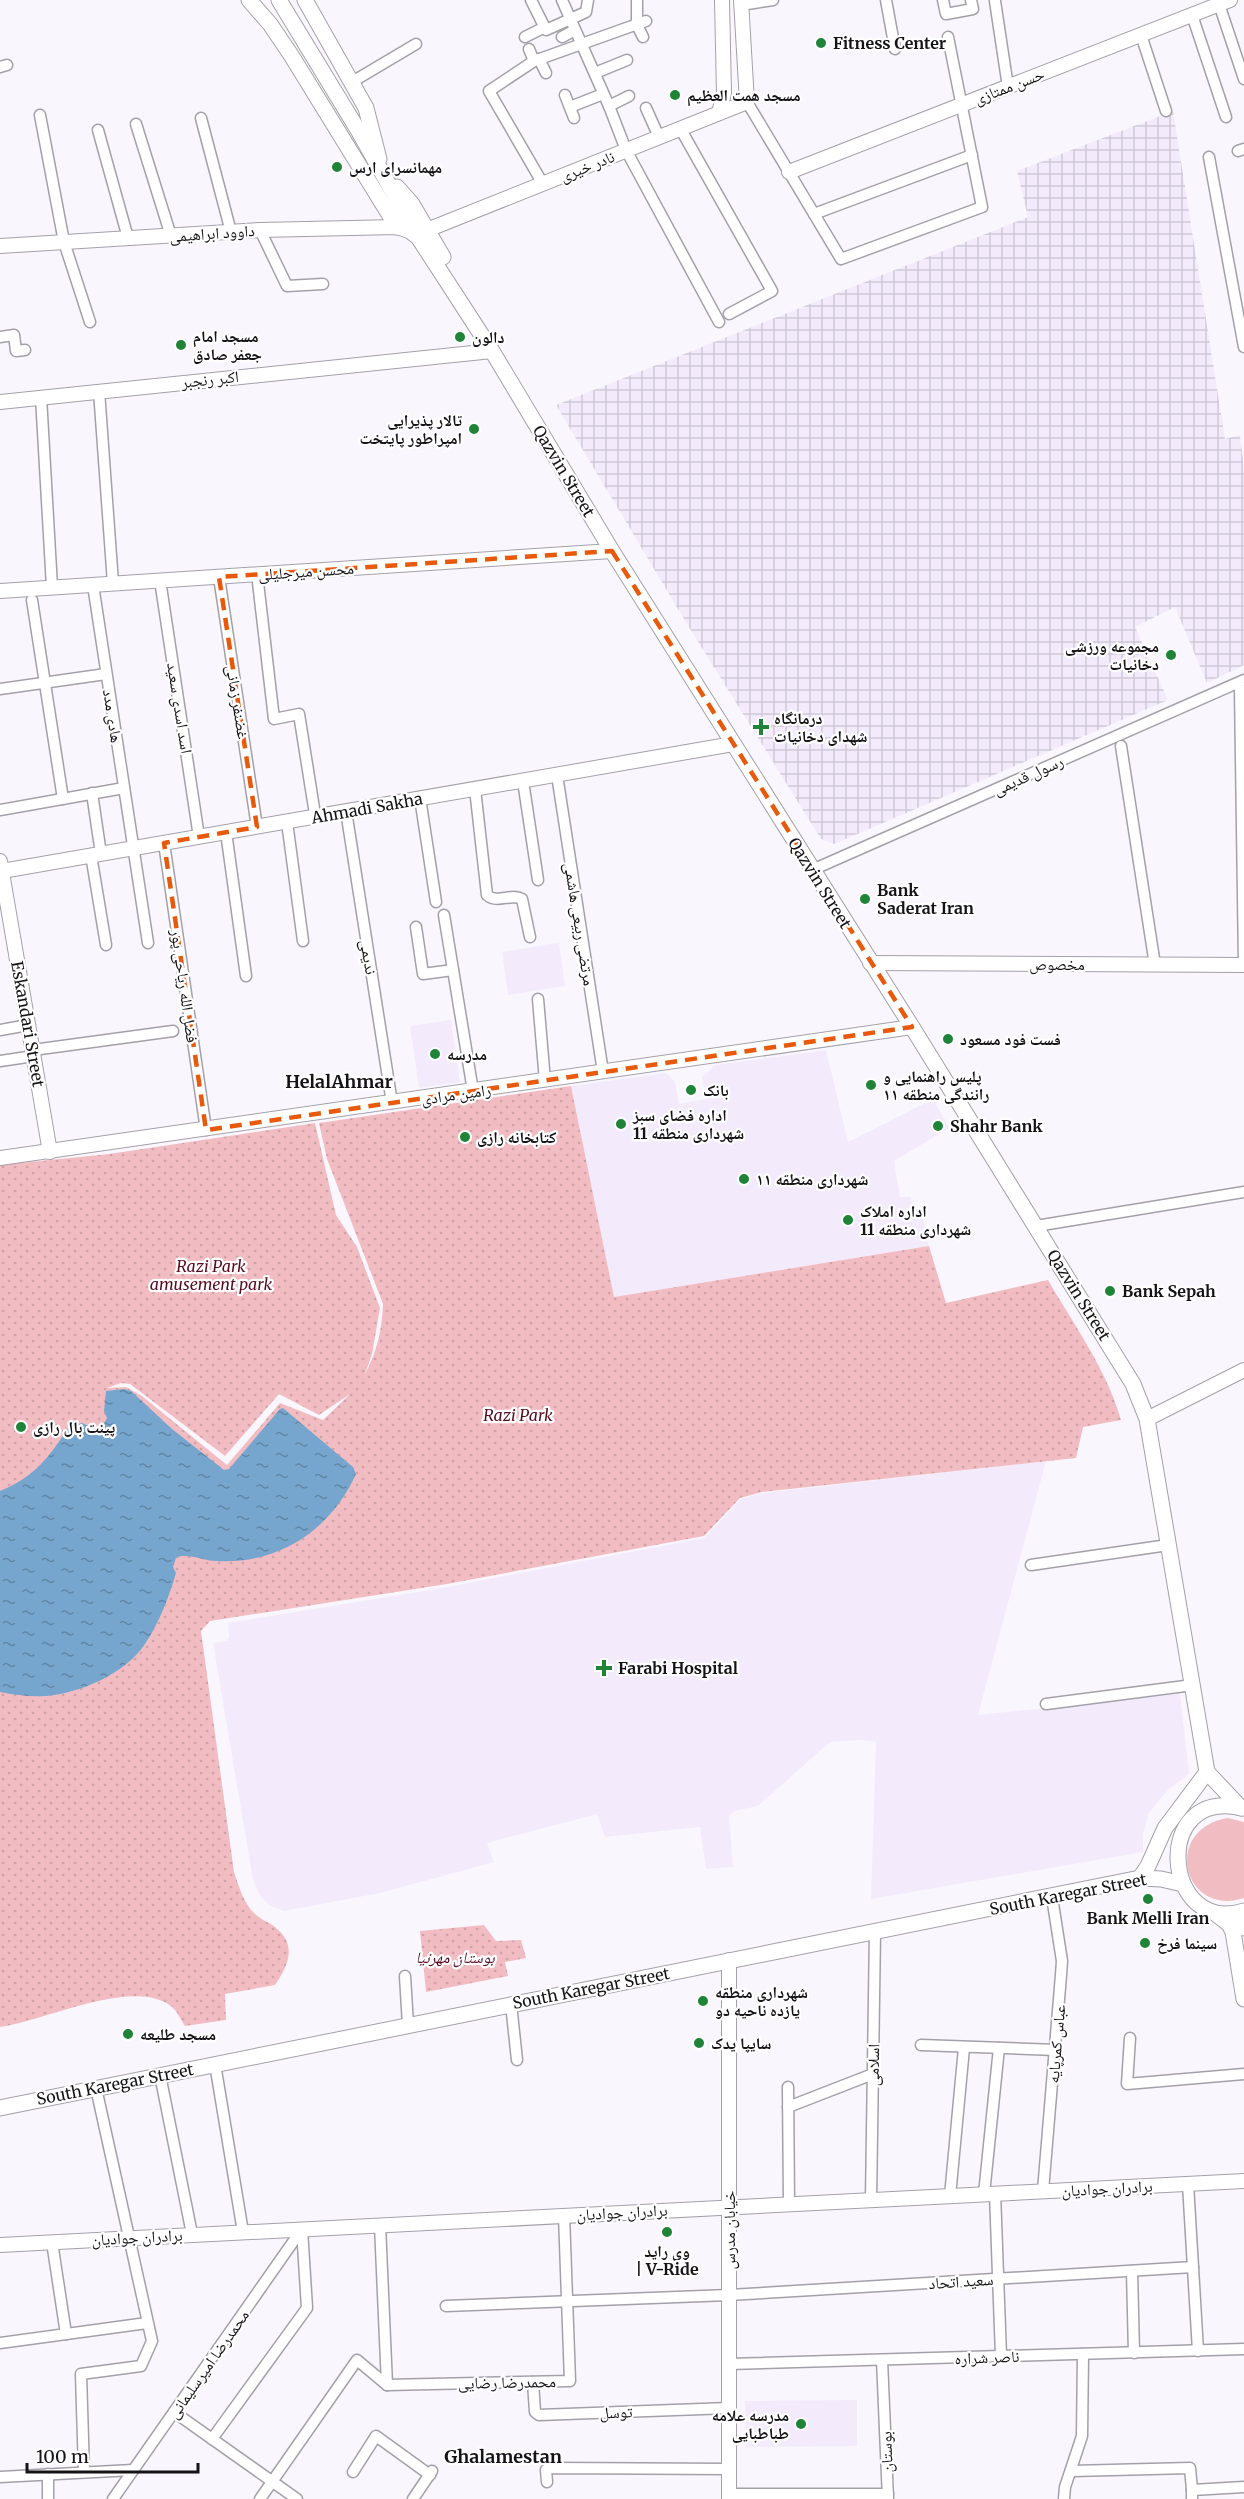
<svg xmlns="http://www.w3.org/2000/svg" width="1244" height="2499" font-family="Merriweather,'Noto Naskh Arabic',serif">
<defs>
<pattern id="industrial-grid" width="8" height="8" patternUnits="userSpaceOnUse" patternTransform="scale(1.5)"><rect width="8" height="8" fill="#f3ebfc"/><path d="M0 4h8M4 0v8" fill="none" stroke="#cfc9d7"/></pattern>
<pattern id="park-dots" width="8" height="8" patternUnits="userSpaceOnUse" patternTransform="scale(1.5)"><rect width="8" height="8" fill="#f2bdc2"/><path d="M2 2h.1M6 6h.1" fill="none" stroke="#cfa2a6" stroke-width="1.8" stroke-linecap="round"/></pattern>
<pattern id="water-ripples" width="26" height="14" patternUnits="userSpaceOnUse" patternTransform="scale(1.5)"><rect width="26" height="14" fill="#76a6cd"/><path d="M2 4q2-2 4 0t4 0M15 11q2-2 4 0t4 0" fill="none" stroke="#6086a5"/></pattern>
</defs>
<rect width="100%" height="100%" fill="#faf6fe"/>
<g fill="#f3ebfc">
<path d="M559,943L565,986L508,995L502,952Z"/>
<path d="M451,1020L460,1082L419,1088L410,1026Z"/>
<path d="M826,1050L848,1142L933,1099L949,1128L894,1161L900,1197H911L913,1210L921,1211L929,1246L614,1297L571,1086L666,1073L675,1082L679,1104L706,1099L702,1077L715,1065Z"/>
<path d="M1046,1461L978,1715L1180,1694L1189,1774L1168,1790L1148,1814L1143,1834V1852L871,1899L876,1742L859,1740L830,1742L758,1806L734,1811L729,1816L733,1867L706,1869L700,1827L605,1837L597,1814L487,1843L494,1862L380,1893L284,1911L269,1905L259,1894L253,1880L213,1643L227,1641L229,1637L228,1623L436,1589L704,1538L741,1499L763,1493Z"/>
<path d="M857,2400V2446L746,2447L745,2401Z"/>
</g>
<path fill="url(#industrial-grid)" d="M1173,111L1225,439L1240,435L1244,469V665L1207,683L1175,607L1135,627L1168,700L834,844L821,839L687,624L556,405L1028,217L1017,171Z"/>
<path fill="#f2bdc2" d="M1228,1818L1244,1822V1898C1183,1918 1161,1829 1228,1818Z"/>
<g fill="url(#park-dots)" fill-rule="evenodd">
<path d="M571,1086L614,1297L929,1246L946,1303L1048,1280C1074,1325 1107,1370 1121,1420L1083,1427L1076,1458L762,1492L740,1498L704,1536L447,1584L210,1621L201,1631L234,1872C239,1887 244,1904 255,1914C261,1920 269,1922 275,1927C298,1945 288,1966 275,1985L225,1994L226,2020L185,2026C181,2020 177,2011 172,2007C135,1976 42,2022 0,2027V1165L109,1154L315,1123L336,1215L357,1247L380,1308L372,1354L365,1374C377,1352 382,1330 383,1304L327,1159L319,1123ZM121,1383L130,1384L225,1456L279,1394L319,1415L350,1394L323,1420L280,1403L227,1465L142,1396L126,1387L107,1388Z"/>
<path d="M484,1925L496,1941L521,1940L526,1958L505,1962L508,1976L426,1992L420,1931Z"/>
</g>
<path fill="url(#water-ripples)" d="M124,1389L131,1391L172,1429L224,1470L229,1469L280,1409L283,1408L353,1467L356,1474C331,1530 278,1565 216,1561C205,1561 185,1552 176,1558L173,1567L176,1573C169,1597 159,1623 145,1644C125,1674 80,1693 46,1696C30,1697 15,1695 0,1692V1491C36,1476 48,1458 69,1427L82,1423L93,1428L102,1427L107,1418L104,1411L106,1391Z"/>
<g fill="none" stroke-linecap="round" stroke-linejoin="round">
<defs>
<g id="street">
<path d="M531,0L546,30L586,12L588,0"/>
<path d="M562,0L609,106L626,150L719,322"/>
<path d="M637,0V25L643,37"/>
<path d="M886,0L895,49"/>
<path d="M943,0L946,14L973,9L971,0"/>
<path d="M995,1L1008,87"/>
<path d="M1219,4L1244,79"/>
<path d="M741,5L773,0"/>
<path d="M1192,15L1226,117"/>
<path d="M1141,35L1166,111"/>
<path d="M525,37L545,27"/>
<path d="M562,37L575,30"/>
<path d="M529,49L534,61"/>
<path d="M539,59L546,73"/>
<path d="M0,67L7,65"/>
<path d="M595,73L627,60"/>
<path d="M352,82L416,44"/>
<path d="M565,95L574,118"/>
<path d="M747,102L841,259L982,207L948,37"/>
<path d="M609,106L629,96"/>
<path d="M570,107L603,94"/>
<path d="M646,108L659,137"/>
<path d="M40,115L64,242L90,322"/>
<path d="M201,118L231,232"/>
<path d="M136,124L171,236"/>
<path d="M680,128L772,291L729,314"/>
<path d="M98,130L128,238"/>
<path d="M1238,151L1244,149"/>
<path d="M1209,157L1244,347"/>
<path d="M543,184L489,91L534,61L646,21"/>
<path d="M814,214L972,155"/>
<path d="M260,230L287,286L323,284"/>
<path d="M0,337L14,335L16,351L25,350"/>
<path d="M99,391L113,583"/>
<path d="M41,397L52,587"/>
<path d="M257,574L274,719L299,714L314,808"/>
<path d="M219,577L257,827"/>
<path d="M160,580L199,837"/>
<path d="M93,585L148,943"/>
<path d="M32,600L63,799"/>
<path d="M0,689L106,674"/>
<path d="M1240,689L1244,965"/>
<path d="M1121,746L1155,965"/>
<path d="M557,775L603,1072"/>
<path d="M523,781L538,880"/>
<path d="M475,789L487,895C497,904 511,893 522,899L530,937"/>
<path d="M92,793L101,854"/>
<path d="M420,798L436,902"/>
<path d="M0,810L124,788"/>
<path d="M346,811L392,1103"/>
<path d="M287,822L303,941"/>
<path d="M226,832L246,976"/>
<path d="M164,843L206,1130"/>
<path d="M91,855L106,945"/>
<path d="M812,870L1244,680"/>
<path d="M444,915L473,1091"/>
<path d="M416,927L423,974L453,970"/>
<path d="M538,999L545,1081"/>
<path d="M0,1030L28,1025"/>
<path d="M33,1050L173,1031"/>
<path d="M0,1061L34,1056"/>
<path d="M1036,1226L1244,1192"/>
<path d="M1031,1565L1168,1545"/>
<path d="M1046,1704L1193,1685"/>
<path d="M405,1976L408,2025"/>
<path d="M511,2004L517,2060"/>
<path d="M1130,2038L1127,2084L1244,2074"/>
<path d="M921,2045L1056,2050"/>
<path d="M215,2064L243,2232"/>
<path d="M160,2075L192,2234"/>
<path d="M788,2087L789,2204"/>
<path d="M788,2107L873,2074"/>
<path d="M1188,2184L1198,2351"/>
<path d="M1043,2191L1061,1975L1062,1961L1052,1897"/>
<path d="M995,2193L1001,2356"/>
<path d="M984,2194L999,2048"/>
<path d="M950,2196L964,2048"/>
<path d="M871,2200L875,1931"/>
<path d="M380,2225L387,2385"/>
<path d="M52,2242L66,2334"/>
<path d="M1132,2271L1134,2353"/>
<path d="M446,2306L729,2295L1193,2267"/>
<path d="M0,2343L147,2323"/>
<path d="M882,2360L888,2499"/>
<path d="M729,2364L1244,2349"/>
<path d="M533,2382L535,2412L539,2415L729,2408"/>
<path d="M387,2385L570,2381L564,2215"/>
<path d="M174,2412L297,2499"/>
<path d="M212,2439L307,2308L302,2229"/>
<path d="M1072,2471L1190,2468L1192,2490"/>
<path d="M84,2472L81,2374L141,2366L152,2341L96,2088"/>
<path d="M353,2472L376,2436L430,2475"/>
<path d="M48,2474V2499"/>
<path d="M0,2477L133,2470"/>
<path d="M547,2482L546,2470L550,2468L729,2469"/>
<path d="M729,2494H888"/>
<path d="M113,2499L302,2229"/>
<path d="M260,2499L357,2360L387,2385"/>
<path d="M413,2499L432,2471"/>
<path d="M1064,2499L1065,2487L1082,2436L1083,2354"/>
<path d="M1192,2499V2490L1244,2487"/>
</g>
<g id="secondary">
<path d="M719,113L724,93L722,0"/>
<path d="M789,172L1230,0"/>
<path d="M427,230L747,102L741,0"/>
<path d="M0,246L260,230L397,227L409,231L420,239"/>
<path d="M0,402L492,351"/>
<path d="M0,591L612,551"/>
<path d="M0,861L50,1152"/>
<path d="M2,871L733,744"/>
<path d="M870,963L1244,965"/>
<path d="M0,1158L912,1027"/>
<path d="M1147,1419L1244,1370"/>
<path d="M0,2245L1244,2181"/>
<path d="M729,2499V1960"/>
</g>
<g id="primary">
<path d="M249,0L270,24L291,55L397,227"/>
<path d="M279,0L358,130L420,240L492,351L612,551L912,1027L1133,1384L1147,1419L1207,1772L1241,1808"/>
<path d="M305,0L366,108L379,159"/>
<path d="M397,187L412,204L443,257"/>
<path d="M1242,1808C1150,1786 1163,1937 1244,1911"/>
<path d="M1140,1878L1148,1866L1165,1828L1207,1772"/>
<path d="M1241,1913L1244,1928"/>
<path d="M1216,1914L1229,1924L1233,1932L1244,1999"/>
<path d="M0,2108L1140,1878L1161,1879L1183,1884"/>
</g>
</defs>
<use href="#street" stroke="#a4a0a9" stroke-width="13"/>
<use href="#secondary" stroke="#a4a0a9" stroke-width="16"/>
<use href="#primary" stroke="#a4a0a9" stroke-width="17"/>
<use href="#street" stroke="#fff" stroke-width="10"/>
<use href="#secondary" stroke="#fff" stroke-width="14"/>
<use href="#primary" stroke="#fff" stroke-width="15"/>
</g>
<path fill="none" stroke="#e8590c" stroke-width="4.5" stroke-dasharray="12 8" stroke-linejoin="round" d="M612,551L912,1027L206,1130L164,843L257,827L219,577Z"/>
<g fill="#1f8438" stroke="#fff" stroke-width="2">
<circle cx="821" cy="43" r="6"/>
<circle cx="675" cy="95" r="6"/>
<circle cx="337" cy="167" r="6"/>
<circle cx="460" cy="337" r="6"/>
<circle cx="181" cy="345" r="6"/>
<circle cx="474" cy="429" r="6"/>
<circle cx="1171" cy="655" r="6"/>
<path d="M758 718h6v6h6v6h-6v6h-6v-6h-6v-6h6z"/>
<circle cx="865" cy="899" r="6"/>
<circle cx="948" cy="1039" r="6"/>
<circle cx="435" cy="1054" r="6"/>
<circle cx="871" cy="1085" r="6"/>
<circle cx="691" cy="1090" r="6"/>
<circle cx="621" cy="1124" r="6"/>
<circle cx="938" cy="1126" r="6"/>
<circle cx="465" cy="1137" r="6"/>
<circle cx="744" cy="1179" r="6"/>
<circle cx="848" cy="1220" r="6"/>
<circle cx="1110" cy="1291" r="6"/>
<circle cx="21" cy="1427" r="6"/>
<path d="M601 1659h6v6h6v6h-6v6h-6v-6h-6v-6h6z"/>
<circle cx="1148" cy="1899" r="6"/>
<circle cx="1145" cy="1943" r="6"/>
<circle cx="703" cy="2001" r="6"/>
<circle cx="128" cy="2034" r="6"/>
<circle cx="699" cy="2043" r="6"/>
<circle cx="667" cy="2232" r="6"/>
<circle cx="801" cy="2424" r="6"/>
</g>
<g text-anchor="middle" stroke-width="4.5" stroke-linejoin="round" paint-order="stroke">
<g font-size="16" font-weight="bold" fill="#151316" stroke="#fff" text-anchor="start">
<text x="833" y="49">Fitness Center</text>
<text x="687" y="101">مسجد همت العظیم</text>
<text x="349" y="173">مهمانسرای ارس</text>
<text x="193" y="342">مسجد امام<tspan x="193" dy="18">جعفر صادق</tspan></text>
<text x="472" y="343">دالون</text>
<text x="462" y="426" text-anchor="end">تالار پذیرایی<tspan x="462" dy="18">امپراطور پایتخت</tspan></text>
<text x="1159" y="652" text-anchor="end">مجموعه ورزشی<tspan x="1159" dy="18">دخانیات</tspan></text>
<text x="774" y="724">درمانگاه<tspan x="774" dy="18">شهدای دخانیات</tspan></text>
<text x="877" y="896">Bank<tspan x="877" dy="18">Saderat Iran</tspan></text>
<text x="960" y="1045">فست فود مسعود</text>
<text x="447" y="1060">مدرسه</text>
<text x="883" y="1082">پلیس راهنمایی و<tspan x="883" dy="18">رانندگی منطقه ۱۱</tspan></text>
<text x="703" y="1096">بانک</text>
<text x="633" y="1121">اداره فضای سبز<tspan x="633" dy="18">شهرداری منطقه 11</tspan></text>
<text x="950" y="1132">Shahr Bank</text>
<text x="477" y="1143">کتابخانه رازی</text>
<text x="756" y="1185">شهرداری منطقه ۱۱</text>
<text x="860" y="1217">اداره املاک<tspan x="860" dy="18">شهرداری منطقه 11</tspan></text>
<text x="1122" y="1297">Bank Sepah</text>
<text x="33" y="1433">پینت بال رازی</text>
<text x="618" y="1674">Farabi Hospital</text>
<text x="1148" y="1924" text-anchor="middle">Bank Melli Iran</text>
<text x="1157" y="1949">سینما فرخ</text>
<text x="715" y="1998">شهرداری منطقه<tspan x="715" dy="18">یازده ناحیه دو</tspan></text>
<text x="140" y="2040">مسجد طلیعه</text>
<text x="711" y="2049">سایپا یدک</text>
<text x="667" y="2257" text-anchor="middle">وی راید<tspan x="667" dy="18">| V-Ride</tspan></text>
<text x="789" y="2421" text-anchor="end">مدرسه علامه<tspan x="789" dy="18">طباطبایی</tspan></text>
</g>
<g font-size="16" fill="#151316" stroke="#fff">
<text transform="translate(1009 86) rotate(-21)" y="6">حسن ممتازی</text>
<text transform="translate(587 166) rotate(-22)" y="6">نادر خیری</text>
<text transform="translate(212 233) rotate(-4)" y="6">داوود ابراهیمی</text>
<text transform="translate(210 379) rotate(-6)" y="6">اکبر رنجبر</text>
<text transform="translate(564 471) rotate(59)" y="6">Qazvin Street</text>
<text transform="translate(306 571) rotate(-4)" y="6">محسن میرجلیلی</text>
<text transform="translate(238 702) rotate(81)" y="6">غضنفر زمانی</text>
<text transform="translate(180 708) rotate(81)" y="6">اسد اسدی سعید</text>
<text transform="translate(113 716) rotate(81)" y="6">هادی مدد</text>
<text transform="translate(1028 775) rotate(-24)" y="6">رسول قدیمی</text>
<text transform="translate(367 808) rotate(-10)" y="6">Ahmadi Sakha</text>
<text transform="translate(820 883) rotate(58)" y="6">Qazvin Street</text>
<text transform="translate(580 924) rotate(81)" y="6">مرتضی ربیعی هاشمی</text>
<text transform="translate(369 957) rotate(81)" y="6">ندیمی</text>
<text x="1057" y="970">مخصوص</text>
<text transform="translate(185 986) rotate(82)" y="6">فضل الله ریاحی پور</text>
<text transform="translate(28 1024) rotate(80)" y="6">Eskandari Street</text>
<text transform="translate(456 1094) rotate(-8)" y="6">رامین مرادی</text>
<text transform="translate(1079 1295) rotate(58)" y="6">Qazvin Street</text>
<text transform="translate(1068 1894) rotate(-11)" y="6">South Karegar Street</text>
<text transform="translate(591 1988) rotate(-11)" y="6">South Karegar Street</text>
<text transform="translate(1056 2044) rotate(-85)" y="6">عباس کمرپایه</text>
<text transform="translate(873 2065) rotate(-89)" y="6">اسلامی</text>
<text transform="translate(115 2084) rotate(-11)" y="6">South Karegar Street</text>
<text transform="translate(1107 2188) rotate(-3)" y="6">برادران جوادیان</text>
<text transform="translate(622 2212) rotate(-3)" y="6">برادران جوادیان</text>
<text transform="translate(729 2230) rotate(-90)" y="6">خیابان مدرس</text>
<text transform="translate(137 2237) rotate(-3)" y="6">برادران جوادیان</text>
<text transform="translate(961 2281) rotate(-4)" y="6">سعید اتحاد</text>
<text transform="translate(987 2357) rotate(-2)" y="6">ناصر شراره</text>
<text transform="translate(208 2364) rotate(-55)" y="6">محمدرضا امیرسلیمانی</text>
<text transform="translate(507 2382) rotate(-1)" y="6">محمدرضا رضایی</text>
<text transform="translate(616 2412) rotate(-2)" y="6">توسل</text>
<text transform="translate(886 2452) rotate(-92)" y="6">بوستان</text>
</g>
<g font-size="16" font-style="italic" fill="#570c20" stroke="#fff">
<text x="211" y="1272">Razi Park<tspan x="211" dy="18">amusement park</tspan></text>
<text x="518" y="1421">Razi Park</text>
<text x="455" y="1963">بوستان مهرنیا</text>
</g>
<g font-size="18" font-weight="bold" fill="#151316" stroke="#fff">
<text x="339" y="1088">HelalAhmar</text>
<text x="503" y="2463">Ghalamestan</text>
</g>
</g>
<path d="M27 2463v9h171v-9" fill="none" stroke="#151316" stroke-width="3"/>
<text x="36" y="2463" font-size="18" fill="#151316" stroke="#ffffff" stroke-width="4.5" paint-order="stroke">100 m</text>
</svg>
